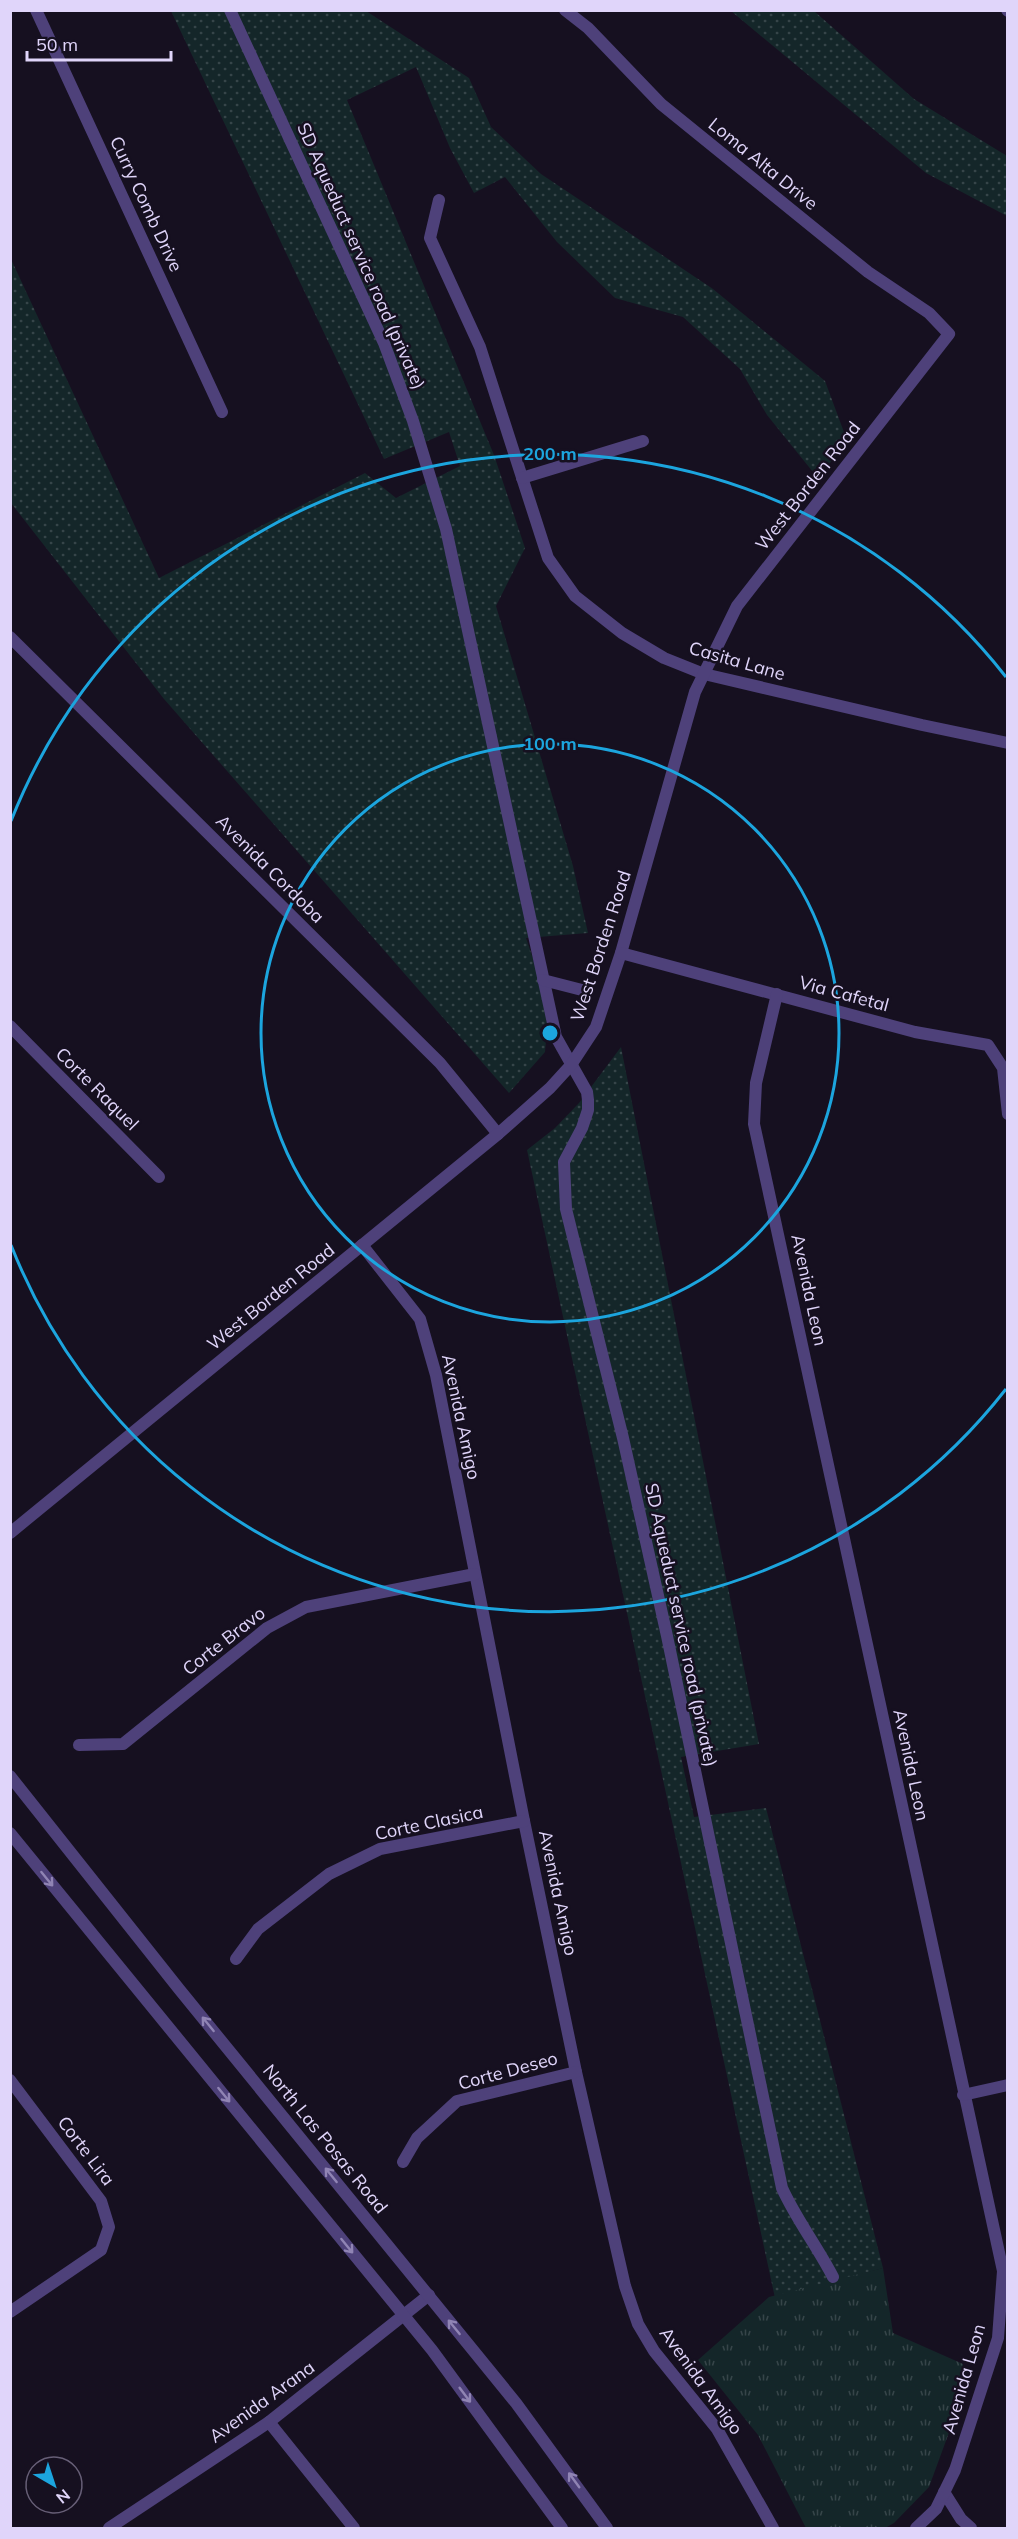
<svg xmlns="http://www.w3.org/2000/svg" width="1018" height="2539" font-family="Mulish,sans-serif">
<defs>
<pattern id="grass-dots" width="8" height="8" patternUnits="userSpaceOnUse" patternTransform="scale(1.5)"><rect width="8" height="8" fill="#142629"/><path d="M2 2h.1M6 6h.1" fill="none" stroke="#364549" stroke-width="1.8" stroke-linecap="round"/></pattern>
<pattern id="park-tufts" width="24" height="20" patternUnits="userSpaceOnUse" patternTransform="scale(1.5)"><rect width="24" height="20" fill="#142629"/><path d="M3 7l-1-3M5 7V3M7 7l1-3M15 17l-1-3M17 17v-4M19 17l1-3" fill="none" stroke="#364549"/></pattern>
</defs>
<rect width="100%" height="100%" fill="#161020"/>
<g fill="url(#grass-dots)">
<path d="M171,11H366L469,78L491,127L541,174L713,289L825,381L848,443L817,477L767,415L740,369L683,317L615,298L557,242L505,177L474,193L450,148L416,67L347,100L494,455L525,548L496,606L573,866L588,933L526,938L549,1006L545,1052L509,1093L164,699L11,503L10,257L159,578L365,473L396,498L460,466L449,432L384,459Z"/>
<path d="M731,11H814L914,99L1007,156V216L926,173Z"/>
<path d="M621,1047L759,1744L681,1757L694,1817L766,1808L883,2268L775,2298L527,1150L555,1128L579,1103Z"/>
</g>
<path fill="url(#park-tufts)" d="M883,2268L893,2333L963,2364L962,2397L929,2487L894,2523L885,2528H806L758,2435L698,2360L769,2297Z"/>
<g fill="none" stroke-linecap="round" stroke-linejoin="round">
<g stroke="#4e417a" stroke-width="12">
<path d="M230,10L384,343L413,421L446,529L556,1037L587,1092L588,1100V1110L582,1128L564,1162L566,1209L623,1438L667,1636L782,2188C796,2219 817,2246 833,2277"/>
<path d="M543,980L582,990"/>
<path d="M944,2492L961,2519L971,2528"/>
</g>
<g stroke="#4e417a" stroke-width="12">
<path d="M36,10L222,412"/>
<path d="M1007,10L1008,11"/>
<path d="M439,200L430,238L480,347L548,558L575,596L622,633L664,658L704,674L922,725L1008,743"/>
<path d="M522,478L643,441"/>
<path d="M10,637L440,1063L498,1134L550,1088L571,1065L596,1027L621,953L695,692L737,606L949,334L929,313L868,272L661,104L588,28L565,10"/>
<path d="M621,953L915,1032L988,1045L1003,1068L1008,1114"/>
<path d="M777,994L756,1083L754,1124L1003,2271L998,2338L955,2470L936,2509L916,2528"/>
<path d="M10,1026L159,1177"/>
<path d="M362,1245L420,1319L436,1375L524,1821L576,2072L625,2286L638,2324L654,2351L717,2429L773,2528"/>
<path d="M79,1745L123,1744L267,1628L306,1607L475,1574"/>
<path d="M236,1959L258,1929L329,1874L380,1849L524,1821"/>
<path d="M10,2080L101,2201L109,2227L101,2250L10,2312"/>
<path d="M963,2095L1008,2085"/>
<path d="M403,2162L417,2138L457,2101L576,2072"/>
<path d="M269,2422L354,2528"/>
<path d="M109,2528L269,2422L429,2295"/>
</g>
<g stroke="#4e417a" stroke-width="12">
<path d="M10,1533L498,1134"/>
<path d="M10,1776L179,1989L516,2403L607,2528"/>
<path d="M10,1833L432,2350L562,2528"/>
</g>
</g>
<defs><path id="oneway-shaft" d="M-6 0H5M1.5-3L5.5 0L1.5 3" fill="none" stroke-width="1.6" stroke-linecap="round" stroke-linejoin="round" transform="scale(1.5)"/></defs>
<g stroke="#9084b4">
<use href="#oneway-shaft" transform="translate(47 1879) rotate(51)"/>
<use href="#oneway-shaft" transform="translate(208 2024) rotate(-129)"/>
<use href="#oneway-shaft" transform="translate(224 2095) rotate(51)"/>
<use href="#oneway-shaft" transform="translate(331 2175) rotate(-129)"/>
<use href="#oneway-shaft" transform="translate(347 2246) rotate(51)"/>
<use href="#oneway-shaft" transform="translate(454 2327) rotate(-129)"/>
<use href="#oneway-shaft" transform="translate(465 2395) rotate(53)"/>
<use href="#oneway-shaft" transform="translate(574 2480) rotate(-126)"/>
</g>
<g fill="none" stroke="#1ca5de" stroke-width="3">
<circle cx="550" cy="1033" r="289"/>
<path d="M1006 1389A579 579 0 0 1 11 1245M11 821A579 579 0 0 1 1006 677"/>
</g>
<g text-anchor="middle" stroke-width="5" stroke-linejoin="round" paint-order="stroke">
<g font-size="18" fill="#e0d5fa" stroke="#161020">
<text transform="translate(763 164) rotate(39)" y="6">Loma Alta Drive</text>
<text transform="translate(146 204) rotate(65)" y="6">Curry Comb Drive</text>
<text transform="translate(361 256) rotate(66)" y="6">SD Aqueduct service road (private)</text>
<text transform="translate(808 486) rotate(-52)" y="6">West Borden Road</text>
<text transform="translate(737 661) rotate(16)" y="6">Casita Lane</text>
<text transform="translate(270 869) rotate(45)" y="6">Avenida Cordoba</text>
<text transform="translate(601 946) rotate(-72)" y="6">West Borden Road</text>
<text transform="translate(844 994) rotate(15)" y="6">Via Cafetal</text>
<text transform="translate(97 1089) rotate(45)" y="6">Corte Raquel</text>
<text transform="translate(809 1290) rotate(78)" y="6">Avenida Leon</text>
<text transform="translate(271 1297) rotate(-39)" y="6">West Borden Road</text>
<text transform="translate(461 1417) rotate(78)" y="6">Avenida Amigo</text>
<text transform="translate(681 1625) rotate(78)" y="6">SD Aqueduct service road (private)</text>
<text transform="translate(224 1641) rotate(-38)" y="6">Corte Bravo</text>
<text transform="translate(911 1765) rotate(78)" y="6">Avenida Leon</text>
<text transform="translate(429 1823) rotate(-12)" y="6">Corte Clasica</text>
<text transform="translate(558 1893) rotate(78)" y="6">Avenida Amigo</text>
<text transform="translate(508 2071) rotate(-15)" y="6">Corte Deseo</text>
<text transform="translate(325 2139) rotate(51)" y="6">North Las Posas Road</text>
<text transform="translate(86 2151) rotate(53)" y="6">Corte Lira</text>
<text transform="translate(964 2379) rotate(-74)" y="6">Avenida Leon</text>
<text transform="translate(701 2381) rotate(54)" y="6">Avenida Amigo</text>
<text transform="translate(262 2402) rotate(-36)" y="6">Avenida Arana</text>
</g>
</g>
<circle cx="550" cy="1033" r="9" fill="#1ca5de" stroke="#161020" stroke-width="3"/>
<g font-size="18" text-anchor="middle" font-weight="bold" fill="#1ca5de" stroke="#161020" stroke-width="5" stroke-linejoin="round" paint-order="stroke">
<text x="550" y="460">200 m</text>
<text x="550" y="750">100 m</text>
</g>
<rect width="1018" height="2539" fill="none" stroke="#e0d5fa" stroke-width="24"/>
<g transform="translate(54 2485) rotate(141)"><circle r="28" fill="#161020" stroke="#675f77" stroke-width="1.5"/>
<path d="M0-4.5L10 22L0 15L-10 22Z" fill="#1ca5de"/>
<text y="-9" font-size="16" font-weight="bold" text-anchor="middle" fill="#e0d5fa">N</text>
</g>
<path d="M27 51v9h144v-9" fill="none" stroke="#e0d5fa" stroke-width="3"/>
<text x="36" y="51" font-size="18" fill="#e0d5fa" stroke="#161020" stroke-width="4.5" paint-order="stroke">50 m</text>
</svg>
